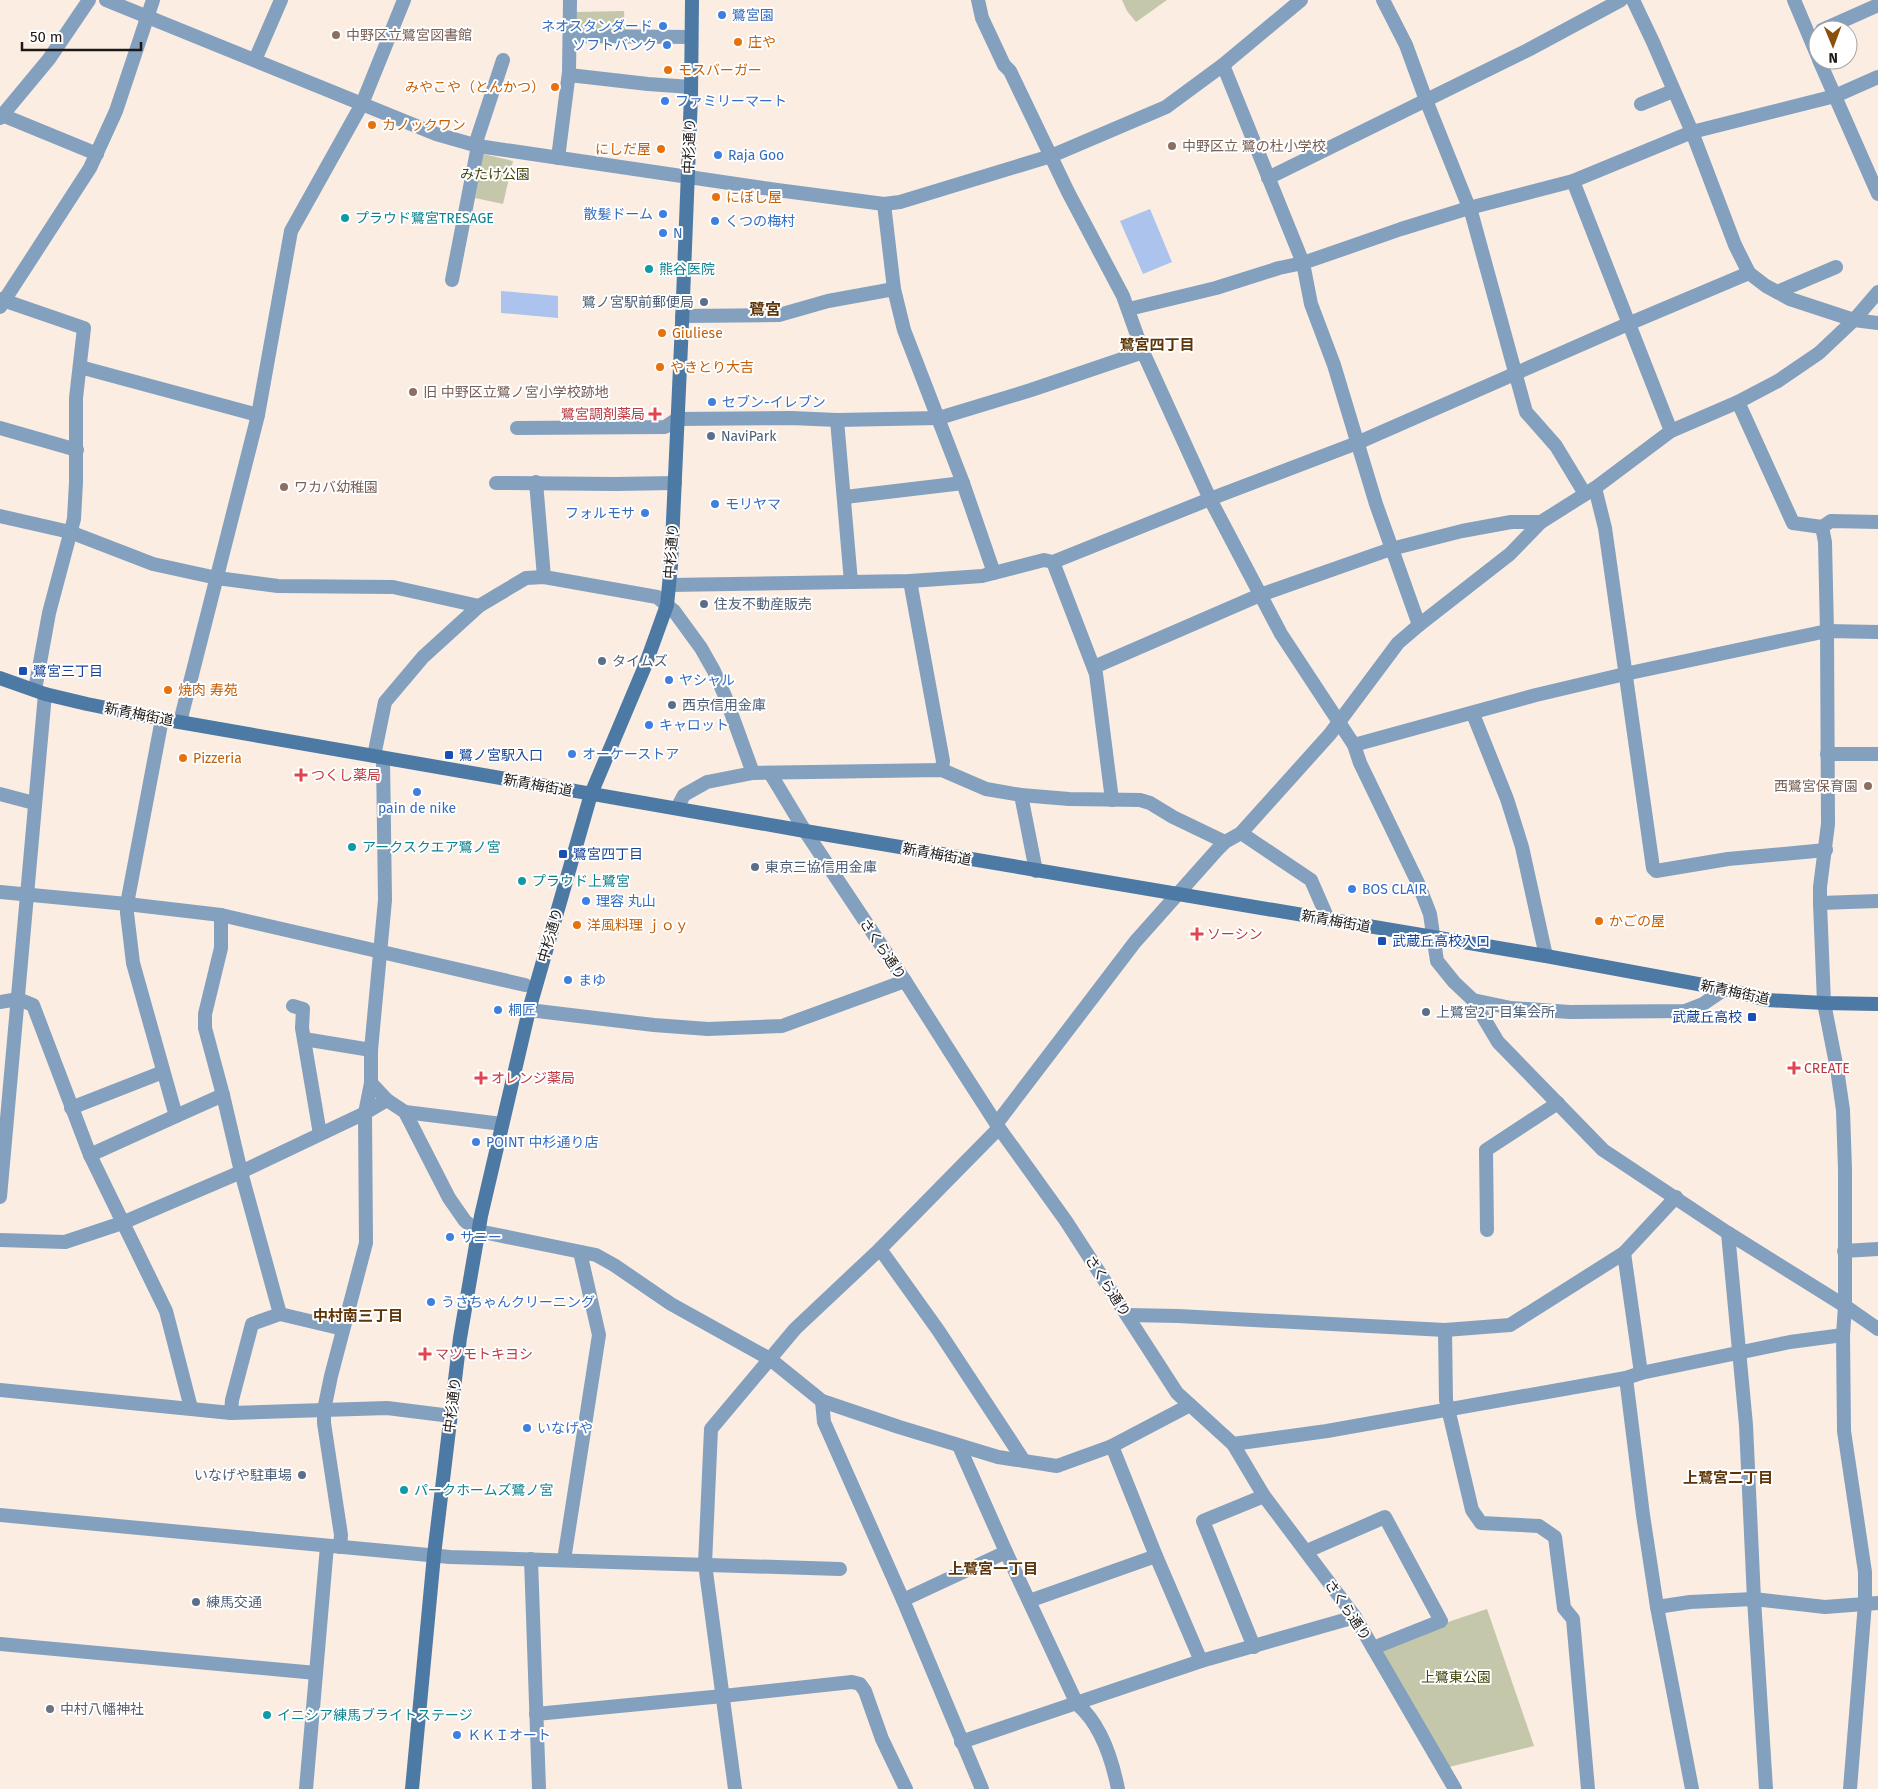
<svg xmlns="http://www.w3.org/2000/svg" width="1878" height="1789" font-family="'Fira Sans','Noto Sans JP',sans-serif">
<rect width="100%" height="100%" fill="#fbede2"/>
<g fill="#c4c7a9">
<path d="M1122,0H1167L1136,22L1127,11Z"/>
<path d="M624,11L625,31H580L576,27V12Z"/>
<path d="M483,154L513,161L503,204L475,198Z"/>
<path d="M1487,1609L1534,1746L1449,1767L1379,1650L1445,1623Z"/>
</g>
<g fill="#acc4ed">
<path d="M1150,209L1172,262L1143,274L1120,221Z"/>
<path d="M501,291L558,296V318L501,313Z"/>
</g>
<g fill="none" stroke-linecap="round" stroke-linejoin="round">
<g stroke="#83a0bf" stroke-width="14">
<path d="M106,0L436,134L478,146L777,190L884,204L900,202L1051,156L1166,107L1223,65L1301,0"/>
<path d="M978,0L982,18L1004,65L1010,71L1068,192L1123,296L1143,352L1210,499L1281,634L1354,745L1360,763L1418,883L1430,914L1437,961L1454,982L1473,1000L1498,1042L1603,1150L1728,1233L1845,1306L1878,1329"/>
<path d="M1383,0L1406,45L1426,100L1472,215L1526,412L1556,446L1585,494"/>
<path d="M1633,0L1653,42L1692,132L1735,245L1749,273L1766,286L1790,299L1854,320L1878,323"/>
<path d="M1794,0L1818,57"/>
<path d="M1822,30L1878,5"/>
<path d="M570,36L691,37"/>
<path d="M255,60L281,0"/>
<path d="M1819,60L1878,194"/>
<path d="M1223,65L1303,263L1311,304L1334,365L1376,504L1419,625"/>
<path d="M569,75L648,84L691,87"/>
<path d="M1641,104L1673,91"/>
<path d="M2,115L97,154"/>
<path d="M0,118L49,59L89,0"/>
<path d="M558,158L569,72L570,0"/>
<path d="M1268,178L1528,50L1621,0"/>
<path d="M1573,181L1671,431"/>
<path d="M884,204L894,289L904,330L963,483L994,573"/>
<path d="M452,280L478,146L477,139L503,60"/>
<path d="M1777,292L1836,267"/>
<path d="M0,299L84,328L76,398V482L74,519L49,613L35,690"/>
<path d="M0,307L90,168L116,111L153,0"/>
<path d="M1129,309L1216,288L1279,268L1303,263L1401,229L1469,208L1573,181L1692,132L1835,96L1878,77"/>
<path d="M682,316L779,315L828,301L894,289"/>
<path d="M80,367L258,415"/>
<path d="M1738,402L1793,523L1822,527L1831,521L1878,522"/>
<path d="M837,420L851,582"/>
<path d="M0,428L77,450"/>
<path d="M517,428L665,427L677,419L791,418L837,420L939,418L1031,390L1143,352"/>
<path d="M536,482L544,577"/>
<path d="M496,483L615,484L675,483"/>
<path d="M1595,488L1605,528L1653,868L1656,871L1728,859L1826,850"/>
<path d="M845,497L963,483"/>
<path d="M0,516L70,532L153,564L217,578L278,586L393,587L479,606"/>
<path d="M1822,527L1825,542L1827,631L1828,824L1820,887V903L1824,1003L1837,1069L1843,1110L1845,1170V1306L1843,1335L1844,1431L1865,1572V1603L1850,1789"/>
<path d="M1053,562L1096,674L1112,800"/>
<path d="M910,581L943,761L942,770"/>
<path d="M669,585L910,581L982,576L1044,560L1053,562L1210,499L1357,443L1628,324L1749,273"/>
<path d="M1094,667L1260,595L1391,549L1462,531L1511,522H1541"/>
<path d="M1473,714L1507,799L1522,847L1546,956"/>
<path d="M162,719L127,904V913L133,963L176,1116L223,1095"/>
<path d="M180,722L258,415L291,231L362,104L404,0"/>
<path d="M1354,745L1536,695L1625,674L1827,631L1878,632"/>
<path d="M1827,754H1878"/>
<path d="M374,756L385,702L423,657L479,606L526,578L544,577L657,597L674,611L701,648L714,671L725,696L753,773"/>
<path d="M770,773L805,831L905,981L961,1069L999,1128L1066,1221L1177,1393L1233,1444L1264,1496L1355,1617L1455,1789"/>
<path d="M0,794L34,803"/>
<path d="M1021,795L1036,871"/>
<path d="M677,808L684,795L707,782L753,773L942,770L986,789L1021,795L1069,799L1140,800L1150,803L1173,817L1225,842"/>
<path d="M1241,833L1311,880L1328,919"/>
<path d="M0,892L127,904L221,915L525,985"/>
<path d="M1820,903L1878,901"/>
<path d="M221,915V948L205,1014V1028L223,1095L241,1172L280,1314L343,1329"/>
<path d="M1473,1000L1511,1008L1570,1012L1685,1011L1703,1004L1725,989"/>
<path d="M0,1002L18,999L33,1005L90,1155L166,1311L191,1408"/>
<path d="M293,1006L303,1009L302,1028L320,1134"/>
<path d="M529,1010L654,1025L708,1029L782,1026L905,981"/>
<path d="M304,1039L371,1050"/>
<path d="M371,1083L387,1100L405,1112L449,1198L465,1221L478,1231L596,1255L614,1265L671,1304L770,1359L822,1401L899,1427L998,1457L1057,1466L1112,1446L1190,1405"/>
<path d="M71,1108L163,1072"/>
<path d="M405,1112L502,1124"/>
<path d="M997,1123L1135,942L1217,850L1225,842L1241,833L1330,734L1398,643L1419,625L1510,554L1541,522L1595,488L1671,431L1738,402L1778,381L1819,353L1854,320L1878,292"/>
<path d="M90,1155L176,1116"/>
<path d="M1487,1230L1486,1150L1558,1103"/>
<path d="M1728,1233L1746,1425L1754,1599L1766,1789"/>
<path d="M0,1240L65,1242L122,1223L241,1172L365,1113L387,1100"/>
<path d="M880,1249L938,1330L1024,1461"/>
<path d="M1844,1251L1878,1249"/>
<path d="M1624,1253L1641,1373"/>
<path d="M1127,1315L1178,1316L1445,1330L1510,1325L1624,1253L1676,1197"/>
<path d="M1445,1330L1446,1400L1472,1510L1481,1523L1539,1526L1555,1537L1564,1608L1573,1619L1588,1789"/>
<path d="M1626,1378L1643,1515L1657,1607L1692,1789"/>
<path d="M0,1390L231,1413L387,1408L451,1416"/>
<path d="M822,1401L824,1422L903,1600L982,1789"/>
<path d="M231,1413L232,1400L252,1324L280,1314"/>
<path d="M1233,1444L1327,1431L1626,1378L1641,1373L1790,1342L1843,1335"/>
<path d="M959,1446L1006,1552L1077,1704C1101,1724 1112,1759 1118,1789"/>
<path d="M1112,1446L1156,1556L1201,1661"/>
<path d="M340,1547L341,1535L324,1423V1410L331,1376L366,1243L365,1113L371,1083V1050L385,900L383,758"/>
<path d="M1307,1551L1385,1517L1441,1621L1373,1648"/>
<path d="M531,1559L539,1789"/>
<path d="M564,1560L599,1335L580,1252"/>
<path d="M903,1600L1006,1552"/>
<path d="M1029,1601L1156,1556"/>
<path d="M1657,1607L1690,1602L1754,1599L1825,1607L1878,1603"/>
<path d="M0,1644L316,1673"/>
<path d="M1254,1647L1203,1521L1264,1496"/>
<path d="M536,1714L723,1696L852,1682L860,1684L865,1691L882,1739L906,1789"/>
<path d="M961,1742L1201,1661L1355,1617"/>
<path d="M306,1789L327,1546"/>
<path d="M735,1789L705,1564L711,1429L795,1329L880,1249L999,1128"/>
</g>
<g stroke="#83a0bf" stroke-width="14">
<path d="M0,1197L45,694"/>
<path d="M0,1515L450,1557L840,1569"/>
</g>
<g stroke="#4d79a5" stroke-width="14">
<path d="M0,678L45,694L87,704L162,719L805,831L1546,956L1725,989L1767,1000L1824,1003L1878,1004"/>
<path d="M412,1789L434,1555L460,1338L481,1216L529,1010L591,794L645,666L667,605L671,565L682,323L691,96L692,0"/>
</g>
</g>
<g fill="#3f7fe0" stroke="#fff" stroke-width="2">
<circle cx="722" cy="15" r="5"/>
<circle cx="663" cy="26" r="5"/>
<circle cx="667" cy="45" r="5"/>
<circle cx="665" cy="101" r="5"/>
<circle cx="718" cy="155" r="5"/>
<circle cx="663" cy="214" r="5"/>
<circle cx="715" cy="221" r="5"/>
<circle cx="663" cy="233" r="5"/>
<circle cx="712" cy="402" r="5"/>
<circle cx="715" cy="504" r="5"/>
<circle cx="645" cy="513" r="5"/>
<circle cx="669" cy="680" r="5"/>
<circle cx="649" cy="725" r="5"/>
<circle cx="572" cy="754" r="5"/>
<circle cx="417" cy="792" r="5"/>
<circle cx="1352" cy="889" r="5"/>
<circle cx="586" cy="901" r="5"/>
<circle cx="568" cy="980" r="5"/>
<circle cx="498" cy="1010" r="5"/>
<circle cx="476" cy="1142" r="5"/>
<circle cx="450" cy="1237" r="5"/>
<circle cx="431" cy="1302" r="5"/>
<circle cx="527" cy="1428" r="5"/>
<circle cx="457" cy="1735" r="5"/>
</g>
<g fill="#8d6e63" stroke="#fff" stroke-width="2">
<circle cx="336" cy="35" r="5"/>
<circle cx="1172" cy="146" r="5"/>
<circle cx="413" cy="392" r="5"/>
<circle cx="284" cy="487" r="5"/>
<circle cx="1868" cy="786" r="5"/>
</g>
<g fill="#e8710a" stroke="#fff" stroke-width="2">
<circle cx="738" cy="42" r="5"/>
<circle cx="668" cy="70" r="5"/>
<circle cx="555" cy="87" r="5"/>
<circle cx="372" cy="125" r="5"/>
<circle cx="661" cy="149" r="5"/>
<circle cx="716" cy="197" r="5"/>
<circle cx="662" cy="333" r="5"/>
<circle cx="660" cy="367" r="5"/>
<circle cx="168" cy="690" r="5"/>
<circle cx="183" cy="758" r="5"/>
<circle cx="1599" cy="921" r="5"/>
<circle cx="577" cy="925" r="5"/>
</g>
<g fill="#0f9aa8" stroke="#fff" stroke-width="2">
<circle cx="345" cy="218" r="5"/>
<circle cx="649" cy="269" r="5"/>
<circle cx="352" cy="847" r="5"/>
<circle cx="522" cy="881" r="5"/>
<circle cx="404" cy="1490" r="5"/>
<circle cx="267" cy="1715" r="5"/>
</g>
<g fill="#5c6f8a" stroke="#fff" stroke-width="2">
<circle cx="704" cy="302" r="5"/>
<circle cx="711" cy="436" r="5"/>
<circle cx="704" cy="604" r="5"/>
<circle cx="602" cy="661" r="5"/>
<circle cx="672" cy="705" r="5"/>
<circle cx="755" cy="867" r="5"/>
<circle cx="1426" cy="1012" r="5"/>
<circle cx="302" cy="1475" r="5"/>
<circle cx="196" cy="1602" r="5"/>
</g>
<g fill="#e0444e" stroke="#fff" stroke-width="2">
<path d="M652.5 406.5h5v5h5v5h-5v5h-5v-5h-5v-5h5z"/>
<path d="M298.5 767.5h5v5h5v5h-5v5h-5v-5h-5v-5h5z"/>
<path d="M1194.5 926.5h5v5h5v5h-5v5h-5v-5h-5v-5h5z"/>
<path d="M1791.5 1060.5h5v5h5v5h-5v5h-5v-5h-5v-5h5z"/>
<path d="M478.5 1070.5h5v5h5v5h-5v5h-5v-5h-5v-5h5z"/>
<path d="M422.5 1346.5h5v5h5v5h-5v5h-5v-5h-5v-5h5z"/>
</g>
<g fill="#1a4fb4" stroke="#fff" stroke-width="2">
<rect x="18" y="666" width="10" height="10" rx="2.5"/>
<rect x="444" y="750" width="10" height="10" rx="2.5"/>
<rect x="558" y="849" width="10" height="10" rx="2.5"/>
<rect x="1377" y="936" width="10" height="10" rx="2.5"/>
<rect x="1747" y="1012" width="10" height="10" rx="2.5"/>
</g>
<circle fill="#6b7280" stroke="#fff" stroke-width="2" cx="50" cy="1709" r="5"/>
<g text-anchor="middle" stroke-width="4" stroke-linejoin="round" paint-order="stroke">
<g font-size="14" fill="#366cbe" stroke="#fff" text-anchor="start">
<text x="732" y="20">鷺宮園</text>
<text x="653" y="31" text-anchor="end">ネオスタンダード</text>
<text x="657" y="50" text-anchor="end">ソフトバンク</text>
<text x="675" y="106">ファミリーマート</text>
<text x="728" y="160">Raja Goo</text>
<text x="653" y="219" text-anchor="end">散髪ドーム</text>
<text x="725" y="226">くつの梅村</text>
<text x="673" y="238">N</text>
<text x="722" y="407">セブン-イレブン</text>
<text x="725" y="509">モリヤマ</text>
<text x="635" y="518" text-anchor="end">フォルモサ</text>
<text x="679" y="685">ヤシャル</text>
<text x="659" y="730">キャロット</text>
<text x="582" y="759">オーケーストア</text>
<text x="417" y="813" text-anchor="middle">pain de nike</text>
<text x="1362" y="894">BOS CLAIR</text>
<text x="596" y="906">理容 丸山</text>
<text x="578" y="985">まゆ</text>
<text x="508" y="1015">桐匠</text>
<text x="486" y="1147">POINT 中杉通り店</text>
<text x="460" y="1242">サニー</text>
<text x="441" y="1307">うさちゃんクリーニング</text>
<text x="537" y="1433">いなげや</text>
<text x="467" y="1740">ＫＫＩオート</text>
</g>
<g font-size="14" fill="#785e54" stroke="#fff" text-anchor="start">
<text x="346" y="40">中野区立鷺宮図書館</text>
<text x="1182" y="151">中野区立 鷺の杜小学校</text>
<text x="423" y="397">旧 中野区立鷺ノ宮小学校跡地</text>
<text x="294" y="492">ワカバ幼稚園</text>
<text x="1858" y="791" text-anchor="end">西鷺宮保育園</text>
</g>
<g font-size="14" fill="#c56008" stroke="#fff" text-anchor="start">
<text x="748" y="47">庄や</text>
<text x="678" y="75">モスバーガー</text>
<text x="545" y="92" text-anchor="end">みやこや（とんかつ）</text>
<text x="382" y="130">カノックワン</text>
<text x="651" y="154" text-anchor="end">にしだ屋</text>
<text x="726" y="202">にぼし屋</text>
<text x="672" y="338">Giuliese</text>
<text x="670" y="372">やきとり大吉</text>
<text x="178" y="695">焼肉 寿苑</text>
<text x="193" y="763">Pizzeria</text>
<text x="1609" y="926">かごの屋</text>
<text x="587" y="930">洋風料理 ｊｏｙ</text>
</g>
<g font-size="14" fill="#1d1815" stroke="#fff">
<text transform="translate(689 146) rotate(-88)" y="5">中杉通り</text>
<text transform="translate(671 551) rotate(-86)" y="5">中杉通り</text>
<text transform="translate(139 714) rotate(11)" y="5">新青梅街道</text>
<text transform="translate(538 785) rotate(10)" y="5">新青梅街道</text>
<text transform="translate(937 854) rotate(10)" y="5">新青梅街道</text>
<text transform="translate(1336 921) rotate(10)" y="5">新青梅街道</text>
<text transform="translate(550 935) rotate(-74)" y="5">中杉通り</text>
<text transform="translate(883 949) rotate(56)" y="5">さくら通り</text>
<text transform="translate(1735 992) rotate(12)" y="5">新青梅街道</text>
<text transform="translate(1108 1286) rotate(57)" y="5">さくら通り</text>
<text transform="translate(452 1405) rotate(-83)" y="5">中杉通り</text>
<text transform="translate(1348 1610) rotate(56)" y="5">さくら通り</text>
</g>
<g font-size="14" fill="#44470f" stroke="#fff">
<text x="495" y="179">みたけ公園</text>
<text x="1456" y="1682">上鷺東公園</text>
</g>
<g font-size="14" fill="#0d838f" stroke="#fff" text-anchor="start">
<text x="355" y="223">プラウド鷺宮TRESAGE</text>
<text x="659" y="274">熊谷医院</text>
<text x="362" y="852">アークスクエア鷺ノ宮</text>
<text x="532" y="886">プラウド上鷺宮</text>
<text x="414" y="1495">パークホームズ鷺ノ宮</text>
<text x="277" y="1720">イニシア練馬ブライトステージ</text>
</g>
<g font-size="14" fill="#4e5e75" stroke="#fff" text-anchor="start">
<text x="694" y="307" text-anchor="end">鷺ノ宮駅前郵便局</text>
<text x="721" y="441">NaviPark</text>
<text x="714" y="609">住友不動産販売</text>
<text x="612" y="666">タイムズ</text>
<text x="682" y="710">西京信用金庫</text>
<text x="765" y="872">東京三協信用金庫</text>
<text x="1436" y="1017">上鷺宮2丁目集会所</text>
<text x="292" y="1480" text-anchor="end">いなげや駐車場</text>
<text x="206" y="1607">練馬交通</text>
</g>
<g font-size="14" fill="#be3a42" stroke="#fff" text-anchor="start">
<text x="645" y="419" text-anchor="end">鷺宮調剤薬局</text>
<text x="311" y="780">つくし薬局</text>
<text x="1207" y="939">ソーシン</text>
<text x="1804" y="1073">CREATE</text>
<text x="491" y="1083">オレンジ薬局</text>
<text x="435" y="1359">マツモトキヨシ</text>
</g>
<g font-size="14" fill="#164399" stroke="#fff" text-anchor="start">
<text x="33" y="676">鷺宮三丁目</text>
<text x="459" y="760">鷺ノ宮駅入口</text>
<text x="573" y="859">鷺宮四丁目</text>
<text x="1392" y="946">武蔵丘高校入口</text>
<text x="1742" y="1022" text-anchor="end">武蔵丘高校</text>
</g>
<g font-size="14" fill="#5b616d" stroke="#fff" text-anchor="start">
<text x="60" y="1714">中村八幡神社</text>
</g>
<g font-size="15" font-weight="bold" fill="#5d3508" stroke="#fff">
<text x="1157" y="350">鷺宮四丁目</text>
<text x="358" y="1321">中村南三丁目</text>
<text x="1728" y="1483">上鷺宮二丁目</text>
<text x="993" y="1574">上鷺宮一丁目</text>
</g>
<g font-size="16" font-weight="bold" fill="#5d3508" stroke="#fff">
<text x="765" y="315">鷺宮</text>
</g>
</g>
<g transform="translate(1833 45) rotate(179)"><circle r="24" fill="#ffffff" stroke="#a5a3a1"/>
<path d="M0-4L9 19L0 12L-9 19Z" fill="#8b500b"/>
<text y="-8" font-size="14" font-weight="bold" text-anchor="middle" fill="#1d1815">N</text>
</g>
<path d="M22 42v8h119v-8" fill="none" stroke="#1d1815" stroke-width="2.5"/>
<text x="30" y="42" font-size="15" fill="#1d1815" stroke="#ffffff" stroke-width="4" paint-order="stroke">50 m</text>
</svg>
